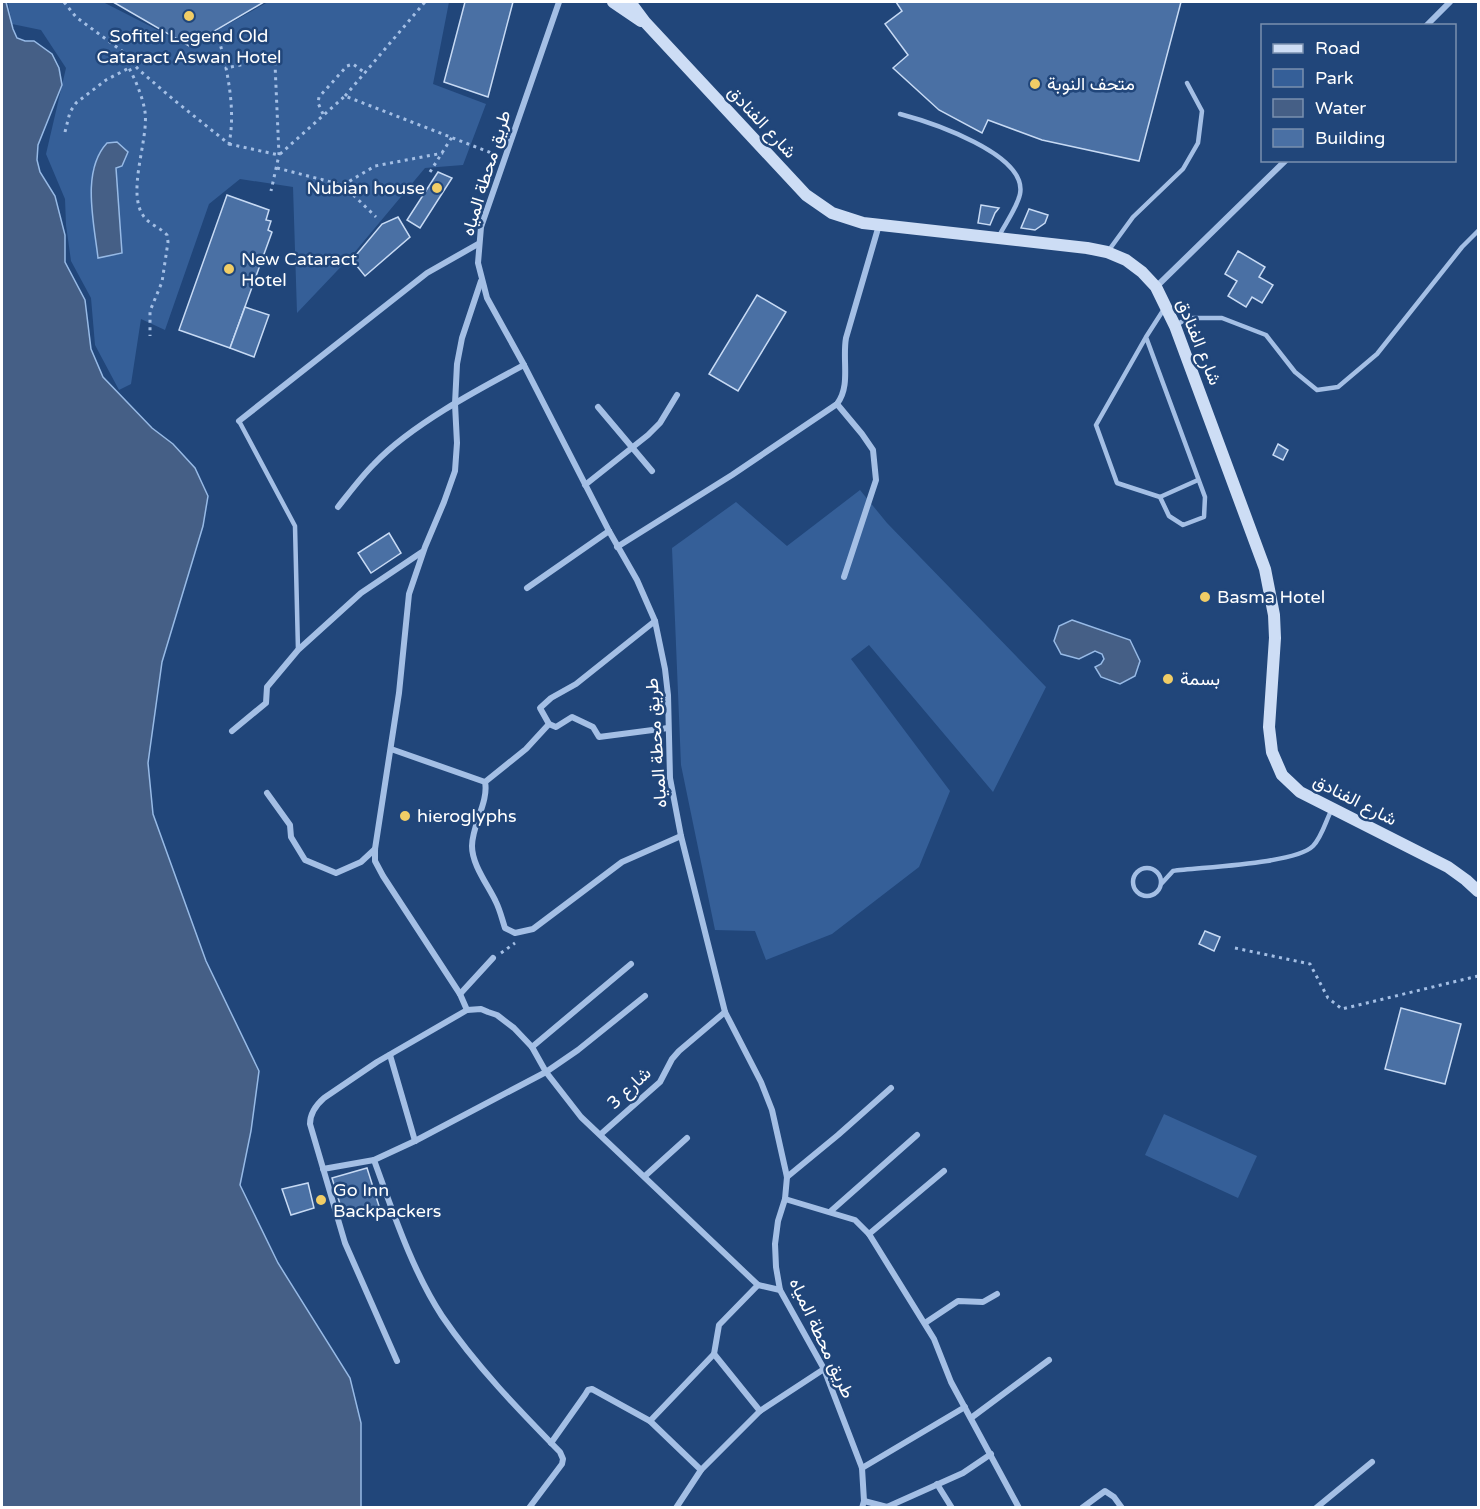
<svg xmlns="http://www.w3.org/2000/svg" width="1480" height="1509" font-family="'Varela Round',Vazirmatn,sans-serif">
<rect width="100%" height="100%" fill="#21467a"/>
<g fill="#355f98">
<path d="M8,2H103L189,46L268,2H449L433,84L486,104L463,165L425,168L354,253L297,313L293,187L240,179L209,204L165,330L141,319L131,384L119,390L95,345L91,298L71,261L66,225L65,199L46,154L66,68L41,30L12,24Z"/>
<path d="M860,490L887,523L1046,687L993,792L869,645L851,659L950,791L919,867L832,934L766,960L755,931L715,930L681,765L672,548L736,502L787,546Z"/>
<path d="M1164,1114L1257,1156L1238,1198L1145,1155Z"/>
</g>
<g fill="#455f86" stroke="#97bae6" stroke-width="1.5">
<path d="M2,2H6L13,29L17,38L25,41H34L52,54L59,68L62,85L38,145L37,160L40,172L55,196L65,235V262L85,300L91,349L103,377L152,428L173,444L195,468L208,496L203,526L162,662L148,763L153,814L206,961L259,1071L251,1131L240,1185L278,1263L350,1378L361,1423V1507H2Z"/>
<path d="M117,142L128,152L122,166L116,168L122,253L98,258C94,222 81,171 107,143Z"/>
<path d="M1072,620L1130,640L1140,661L1135,676L1120,684L1101,677L1095,667L1101,664L1104,659L1102,654L1095,651L1079,659L1061,654L1054,641L1059,626Z"/>
</g>
<g fill="#4a70a4" stroke="#c7daf4" stroke-width="1.5">
<path d="M113,2H264L189,46Z"/>
<path d="M465,2H513L488,97L444,82Z"/>
<path d="M896,2H1181L1139,161L1042,140L988,120L982,133L939,110L893,68L908,55L885,24L902,11Z"/>
<path d="M438,172L452,178L420,228L407,220Z"/>
<path d="M227,195L269,210L266,220L271,221L268,230L272,232L230,348L179,330Z"/>
<path d="M981,205L999,208L995,213L990,225L978,223Z"/>
<path d="M1029,209L1048,215L1045,223L1035,230L1021,228Z"/>
<path d="M398,217L410,237L365,276L352,260L382,224Z"/>
<path d="M1238,251L1265,267L1259,277L1273,285L1262,303L1252,297L1246,307L1228,296L1237,281L1225,274Z"/>
<path d="M757,295L786,312L738,391L709,374Z"/>
<path d="M245,307L269,315L254,357L230,348Z"/>
<path d="M1278,444L1288,450L1283,460L1273,455Z"/>
<path d="M389,533L401,553L371,573L358,553Z"/>
<path d="M1205,931L1220,937L1214,951L1199,944Z"/>
<path d="M1401,1008L1461,1024L1445,1084L1385,1069Z"/>
<path d="M367,1168L379,1206L344,1217L332,1178Z"/>
<path d="M308,1183L314,1208L291,1215L282,1189Z"/>
</g>
<g fill="none" stroke-linecap="round" stroke-linejoin="round">
<g stroke="#a4bfe5" stroke-width="3" stroke-dasharray="3 4.5" stroke-linecap="butt">
<path d="M64,2L76,17L122,51L139,70L174,100L229,144C234,119 231,93 226,68L269,59L275,64L279,155L271,191"/>
<path d="M219,39L226,68"/>
<path d="M132,62L129,68C136,81 143,98 145,112C149,140 125,195 145,218C151,225 161,228 167,235L168,242L162,282L150,311V336"/>
<path d="M345,96L425,2"/>
<path d="M323,114L318,103L319,97L347,66L353,64L365,73"/>
<path d="M65,132L70,112L76,103L106,80L129,68"/>
<path d="M229,144L279,155L345,96L494,154"/>
<path d="M277,168L343,185L376,217"/>
<path d="M430,172L452,137"/>
<path d="M343,185L375,166L443,153"/>
<path d="M1235,948L1310,964L1328,998L1342,1009L1478,976"/>
<path d="M501,953L515,943"/>
</g>
<g stroke="#a4bfe5" stroke-width="4.5">
<path d="M900,114C930,122 1028,154 1020,194C1017,208 1005,224 999,236"/>
<path d="M1109,250L1133,217L1183,169L1198,143L1202,111L1187,83"/>
<path d="M1176,325L1188,318H1222L1266,335L1295,372L1317,390L1338,387L1377,354L1462,247L1478,231"/>
<path d="M1146,337L1096,425L1117,483L1160,497L1169,516L1183,525L1204,517L1205,497L1146,337L1164,309"/>
<path d="M239,421L295,526L298,650"/>
<path d="M1160,497L1198,480"/>
<circle cx="1147" cy="882" r="14"/>
<path d="M1162,883L1173,871C1201,867 1295,864 1313,846C1322,837 1326,820 1332,809"/>
</g>
<g stroke="#a4bfe5" stroke-width="6">
<path d="M559,2L481,227L478,263L487,298L524,365L609,531L637,580L655,621L665,669L668,695L670,778L681,836L725,1012L761,1082L772,1110L787,1177L785,1199L778,1221L775,1244L776,1267L780,1290L824,1369L862,1468L864,1501L862,1508"/>
<path d="M1426,26L1450,2"/>
<path d="M1156,287L1286,160"/>
<path d="M837,404L862,434L873,450L876,480L844,577"/>
<path d="M598,407L652,471"/>
<path d="M239,421L427,273L478,244"/>
<path d="M585,485L648,435L660,423L677,395"/>
<path d="M338,507C350,492 361,477 374,464C411,425 477,390 524,365"/>
<path d="M617,547L732,475L837,404C851,386 842,360 846,338L879,225"/>
<path d="M527,588L609,531"/>
<path d="M549,724L540,708L551,698L576,684L655,621"/>
<path d="M232,731L266,703L267,687L298,650L361,593L422,552"/>
<path d="M391,749L485,782C489,801 472,825 472,846C472,865 488,885 496,902C500,910 502,919 505,928L515,933L533,929L622,862L681,836"/>
<path d="M485,782L526,749L549,724L556,727L572,717L593,727L599,737L668,728"/>
<path d="M267,793L290,825L291,837L305,860L336,873L361,862L375,849"/>
<path d="M460,994L493,958"/>
<path d="M467,1010L460,994L383,876L375,861V849L399,693L409,594L425,547L444,502L455,471L457,443L455,404L457,364L462,338L481,281"/>
<path d="M532,1047L631,964"/>
<path d="M390,1055L415,1141"/>
<path d="M601,1134L660,1082L672,1059L679,1051L725,1012"/>
<path d="M374,1160L415,1141L546,1072L578,1050L645,996"/>
<path d="M323,1169L374,1160C393,1212 412,1270 442,1316C476,1366 518,1409 560,1452L563,1459L562,1464L529,1508"/>
<path d="M645,1176L687,1138"/>
<path d="M787,1177L838,1135L891,1088"/>
<path d="M785,1199L855,1220L869,1234L934,1339L951,1382L1019,1508"/>
<path d="M831,1211L917,1135"/>
<path d="M869,1234L944,1171"/>
<path d="M925,1323L958,1301L983,1302L997,1294"/>
<path d="M714,1354L760,1411"/>
<path d="M397,1361L345,1243L310,1124C310,1113 316,1105 324,1098L377,1062L467,1010L481,1009L488,1012L497,1015L514,1028L532,1047L546,1072L581,1117L758,1285L780,1290"/>
<path d="M971,1418L1049,1360"/>
<path d="M650,1421L714,1354L719,1325L758,1285"/>
<path d="M551,1443L585,1395L588,1390L592,1389L650,1421L701,1470"/>
<path d="M862,1468L965,1407"/>
<path d="M937,1484L952,1508"/>
<path d="M864,1501L887,1507L963,1473L991,1454"/>
<path d="M676,1508L701,1470L760,1411L824,1369"/>
<path d="M1082,1508L1105,1491L1114,1497L1122,1508"/>
<path d="M1316,1508L1372,1462"/>
</g>
<g stroke="#cdddf5" stroke-width="12">
<path d="M613,2L641,21"/>
<path d="M630,2L645,22L806,195L832,213L863,223L1087,248L1107,252L1126,260L1142,272L1156,287L1175,326L1265,569L1274,615L1275,638L1269,727L1272,752L1282,775L1300,792L1448,867L1466,880L1478,891"/>
</g>
</g>
<g fill="#f1cd66" stroke="#21467a" stroke-width="2">
<circle cx="189" cy="16" r="6"/>
<circle cx="1035" cy="84" r="6"/>
<circle cx="437" cy="188" r="6"/>
<circle cx="229" cy="269" r="6"/>
<circle cx="1205" cy="597" r="6"/>
<circle cx="1168" cy="679" r="6"/>
<circle cx="405" cy="816" r="6"/>
<circle cx="321" cy="1200" r="6"/>
</g>
<g text-anchor="middle" stroke-width="5" stroke-linejoin="round" paint-order="stroke">
<g font-size="18" fill="#fff" stroke="#21467a" text-anchor="start">
<text x="189" y="42" text-anchor="middle">Sofitel Legend Old<tspan x="189" dy="21">Cataract Aswan Hotel</tspan></text>
<text x="1047" y="90">متحف النوبة</text>
<text x="425" y="194" text-anchor="end">Nubian house</text>
<text x="241" y="265">New Cataract<tspan x="241" dy="21">Hotel</tspan></text>
<text x="1217" y="603">Basma Hotel</text>
<text x="1180" y="685">بسمة</text>
<text x="417" y="822">hieroglyphs</text>
<text x="333" y="1196">Go Inn<tspan x="333" dy="21">Backpackers</tspan></text>
</g>
<g font-size="18" fill="#fff" stroke="#21467a">
<text transform="translate(762 122) rotate(47)" y="6">شارع الفنادق</text>
<text transform="translate(486 173) rotate(-73)" y="6">طريق محطة المياه</text>
<text transform="translate(1199 342) rotate(68)" y="6">شارع الفنادق</text>
<text transform="translate(656 743) rotate(-94)" y="6">طريق محطة المياه</text>
<text transform="translate(1355 800) rotate(27)" y="6">شارع الفنادق</text>
<text transform="translate(629 1088) rotate(-43)" y="6">شارع 3</text>
<text transform="translate(822 1338) rotate(65)" y="6">طريق محطة المياه</text>
</g>
</g>
<rect width="1480" height="1509" fill="none" stroke="#ffffff" stroke-width="6"/>
<rect x="1261" y="24" width="195" height="138" fill="#21467a" stroke="#7a90af" stroke-width="1.5"/>
<rect x="1273" y="44" width="30" height="9" fill="#cdddf5" stroke="#7a90af" stroke-width="1.5"/>
<text x="1315" y="54" font-size="18" fill="#ffffff">Road</text>
<rect x="1273" y="69" width="30" height="18" fill="#355f98" stroke="#7a90af" stroke-width="1.5"/>
<text x="1315" y="84" font-size="18" fill="#ffffff">Park</text>
<rect x="1273" y="99" width="30" height="18" fill="#455f86" stroke="#7a90af" stroke-width="1.5"/>
<text x="1315" y="114" font-size="18" fill="#ffffff">Water</text>
<rect x="1273" y="129" width="30" height="18" fill="#4a70a4" stroke="#7a90af" stroke-width="1.5"/>
<text x="1315" y="144" font-size="18" fill="#ffffff">Building</text>
</svg>
